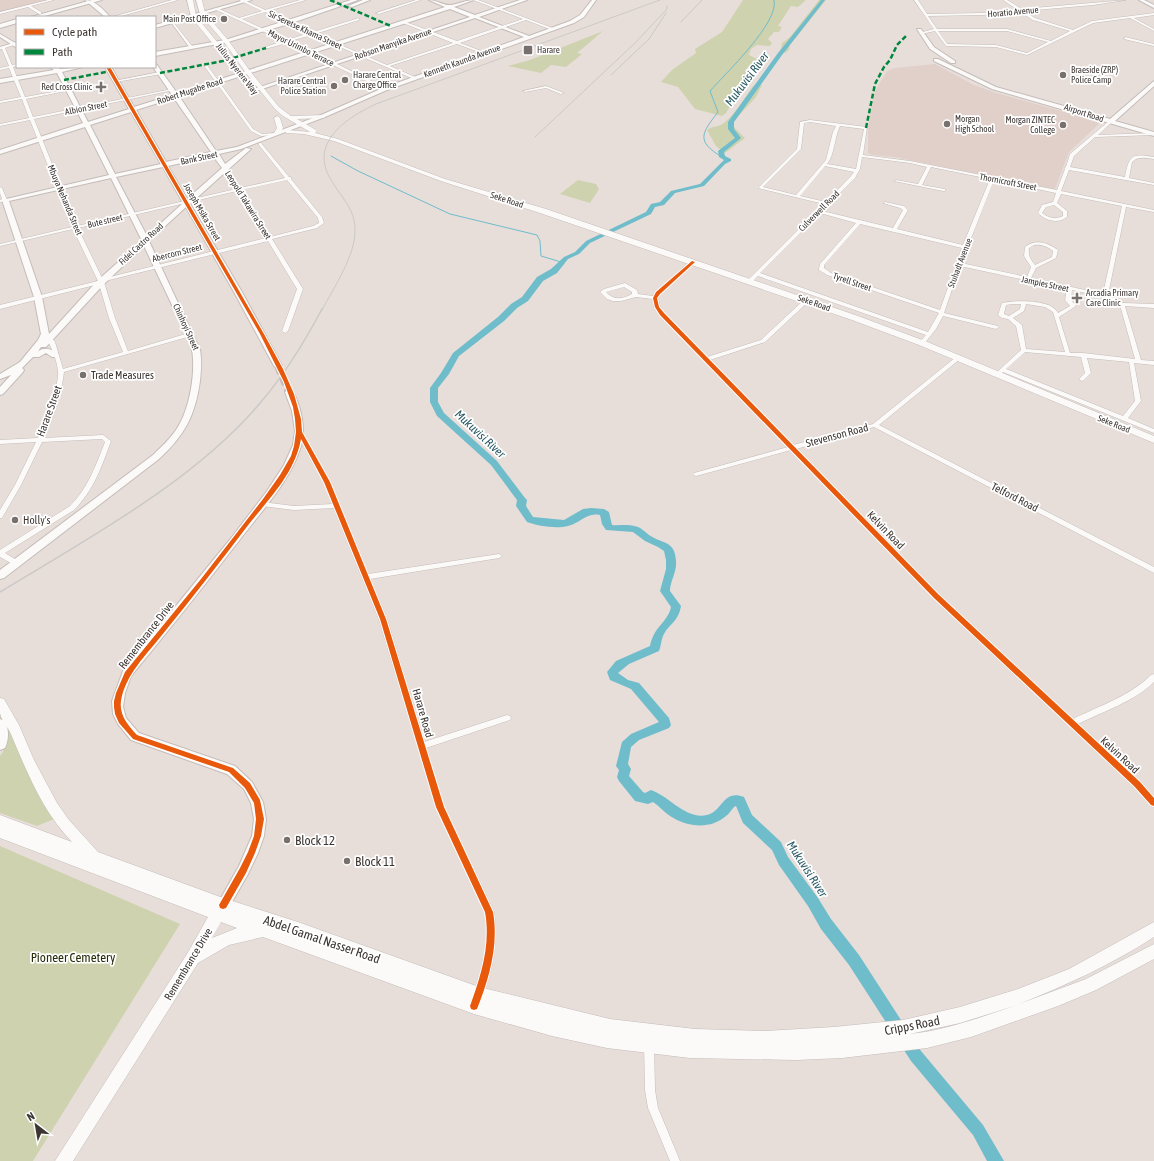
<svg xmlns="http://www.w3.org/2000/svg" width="1154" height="1161" font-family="'Asap Condensed',sans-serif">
<rect width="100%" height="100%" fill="#e7deda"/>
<g fill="#e1d0ca">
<path d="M0,0H47L0,12Z"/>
<path d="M935,64L974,85L993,92L1101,122L1069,152L1055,189H1051L894,157L873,155L868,153V127L875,91L887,71L895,68Z"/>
</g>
<g fill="#cfd2ae">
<path d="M743,0H806L798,7L791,6L778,26L782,27L779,32H774L768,39L772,43L770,46L757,45L751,49L749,55L757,59L745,70L747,79L726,113L722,116L695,109L678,87L661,82L672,70L696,53L695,49L722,32Z"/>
<path d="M819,0H826L790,45L789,50L785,53L780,51L781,49L782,43L790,37Z"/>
<path d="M603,31L577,53L582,54L566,67L551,65L541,73L508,66L530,60Z"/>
<path d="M762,85L756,97L731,124L745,138L725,153L716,146L707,130C712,126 719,127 724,123C736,113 744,98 753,86Z"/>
<path d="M578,180L596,184L599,189L590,203L560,194Z"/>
<path d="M0,710L54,819L37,826L0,813V756L3,752L8,732L0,719Z"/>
<path d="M0,846L180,924L33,1161H0Z"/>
</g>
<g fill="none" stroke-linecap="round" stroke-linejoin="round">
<g stroke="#6fbccb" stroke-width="1">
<path d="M331,156L358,171L450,214L537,235L540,241L541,256L561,262"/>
<path d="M722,157C695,141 702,133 718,112L710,91C725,74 780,22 774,0"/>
</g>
<path fill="#6fbccb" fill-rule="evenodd" d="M821,0H825L782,55L734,122V129L741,138L724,152L725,156L731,159V161L725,164L704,186L675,193L664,205L655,207L651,214L590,243L579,254L568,259L557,273L543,281L528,301L517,308L504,321L459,356L449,374L438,388V402L444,413L497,461L525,498L527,500L526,506L533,517L564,520L583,509L591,508L604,509L609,512L612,525C619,526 627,524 634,526C641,527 644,531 649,535C662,544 675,540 676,561C677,572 670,581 670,591L681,606C678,623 669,623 663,636C661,641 661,646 659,651L629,664L618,673L628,680L639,683L669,718L671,725L669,728L639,740L631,747L628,764L631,769L629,776L643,792L645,793L651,790C669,796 686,820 707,815C723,811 723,789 744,797L752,815L781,842L788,857L818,898L831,919L859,955L921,1051L983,1125L1004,1161H987L973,1135L911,1061L849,965L821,929L808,906L779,865L772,850L743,823L736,806L734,807C731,810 729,814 726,816C710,830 687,827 670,816C664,812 659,806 653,802L648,804L635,801L619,781L617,777L619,770L616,766L622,742L631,734L659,722L631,689L610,680L607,672L616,661L650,646C654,626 668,622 671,607L660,591L666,569V560L664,551L658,547L645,541L633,532L606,530L602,524L600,515C586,512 581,523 568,526C556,529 538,526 527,522L516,506L517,500L491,465L437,416L430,402V388L441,373L453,353L498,317L511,304L522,297L537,277L551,269L564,257L575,252L586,241L646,212L651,204L660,202L671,191L700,184L724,160L719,157L718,151L735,138L728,129V122L778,53Z"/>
<path stroke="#c5bcb8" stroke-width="8" stroke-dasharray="8 4" stroke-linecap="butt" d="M278,366L289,392"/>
<defs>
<g id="street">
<path d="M48,0H54L31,6L41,12V14H39L28,7L0,14V12Z"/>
<path d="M172,0H178L118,17H112Z"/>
<path d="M239,0H244L265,10L300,0H306L268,11L313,32L359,18V20L315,34L387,65L453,43L403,23V21L457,41L523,19L473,0H478L555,29L552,30L526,20L460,43L484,52V54L457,44L390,66L415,77L416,78L414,79L312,35L290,41L386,88L387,89L385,90L287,43L265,49V47L284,41L214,9L217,8L239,18L262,11ZM265,12L309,33L287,40L242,19Z"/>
<path d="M416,0H421L379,14L376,13Z"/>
<path d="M914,0H918L927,14L982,13L1018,10L1003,0H1007L1022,9L1126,0L1093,5L1024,11L1035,18L1073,30L1092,21L1154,13V15L1134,18L1154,29V31L1130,18L1093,23L1027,55L996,47L946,46L935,31L921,34L919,33L934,29ZM1020,12L1033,20L1070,31L1051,41L1007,29H937L928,16L982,15ZM938,31H1007L1048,42L1027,53L996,45L947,44Z"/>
<path d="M171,22H173L192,46V48H190Z"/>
<path d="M1125,37L1154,44V46L1124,39Z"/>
<path d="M17,42V44L5,48L12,65L17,64V66L13,67L25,97L69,89L71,90L26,99L33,117L172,89L174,90L34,119L77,226L236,189L223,168L225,167L227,168L240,188L285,178L259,145V143H261L289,177H291V179L322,217L324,223L317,228L272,239L303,289L288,331L285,333L282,331L297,289L268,241L158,268L105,281L102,279L266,238L237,191L78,228L104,282L115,318L128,351L189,333L192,335L191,336L64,372C62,392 52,420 44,438L103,435L111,441C102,466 94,490 74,510L5,553L18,561L19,563L18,565L16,566L0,557V550L70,506C88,488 96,465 105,442L102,439L42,442L21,485L2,518H0V510L15,485L36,442L0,444V440L38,438C43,426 60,383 58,371C57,360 50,342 43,334L44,333H48L55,342L63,369L123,352L109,318L99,284L0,309V305L98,281L73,229L0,246V244L72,227L30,120L0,126V124L29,118L22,99L0,103V101L21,97L9,68L0,70V68L9,66L2,49H0V47ZM287,180L318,218L319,223L313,226L270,237L241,190Z"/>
<path d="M205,65H207L253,129L262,134L274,133H275V135L261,136L251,131L205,67Z"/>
<path d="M160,72L162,73L161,74L116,82L114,81Z"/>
<path d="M546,86L564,93L561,94L546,88L525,92L523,91Z"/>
<path d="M810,120L867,127L863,155L910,161L1057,190L1065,169L1064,168L1066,167L1070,154L1109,121L1112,122L1098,135L1154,133V135L1095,137L1074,156L1070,167L1125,177C1129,156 1131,153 1154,157V159C1146,158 1138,156 1132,162L1129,178L1154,183V185L1069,170L1061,191L1154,210V212L1126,207L1108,295L1123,303L1154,304V308L1125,306L1141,360L1154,361V365L1134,363L1141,401L1128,418L1154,429V433L1003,372L999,376H995L994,375L1021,350L1016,326L1008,319L1002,318L998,315L1002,303C1015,300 1052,299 1058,313L1070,306L1065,300L1067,289L960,266L944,313L998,326L999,327L996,329L943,316L936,329L924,344L922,345L919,343L926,335L758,276L752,282H748V280L824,204L758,188L797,149L800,122ZM810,122L836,126L833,132L826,160L796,195L763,187L801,149L804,123ZM840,126L864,129L856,169L827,164C835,154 834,138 840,126ZM862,157L910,163L927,167L918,184L896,180L894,181L943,191H945V189L922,185L931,167L990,179L963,245L897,229L908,210L904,206L885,202L883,203L900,208L903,210L893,228L822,211L855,178L860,169ZM825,166L854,172L851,176L826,202L800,196ZM994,180L1056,193L1053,202L1042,205L1038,213C1046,221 1058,224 1067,217V211L1057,203L1061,194L1122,206L1103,294L1031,278L1036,268L1056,258L1058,250C1048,243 1035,238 1025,247L1024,256L1031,267L1027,277L961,263L967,248L968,247V246ZM1054,205L1063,212V216C1055,220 1049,218 1042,213L1046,207ZM820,213L856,223L820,264L819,269V270L827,275L939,313L928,332L760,273ZM860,224L962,248L940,310L831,273L824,268V265ZM1034,245C1042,244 1048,247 1053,251L1052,257L1035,265C1030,259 1028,255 1029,248ZM1072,290L1104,297L1120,305L1135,359L1083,353H1070L1059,317L1076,306L1071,300ZM1012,304H1021L1020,309L1009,316L1004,314L1006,305ZM1026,304L1045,307L1053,312L1065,352L1026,349L1022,325L1013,318L1024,311ZM1025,352L1081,357L1085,373L1079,379L1082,381L1084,380L1091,373L1087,358L1129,362L1135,401L1123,416L1006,369Z"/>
<path d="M0,187L2,188L7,200V201L0,202V200L2,199L0,193Z"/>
<path d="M691,261L695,262L660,294L658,298L660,307L664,313L707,357L761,340L804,300H808L809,301L765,342L710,360L793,445L873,424L956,357H960V359L879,425L1154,567V573L874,427L796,449L939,594L1073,719C1099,706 1130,696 1151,675L1154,674V682C1135,701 1102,712 1078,724L1140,781L1154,797V807L1151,806L1134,787L933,598L791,450L696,476L694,475L693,474L694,473L788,447L660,315L654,307L653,299L636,297L621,301H613L607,299L600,292L604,289L625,283L637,290L638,294L653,296L656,292ZM624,287L632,292V294C623,299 614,301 606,292Z"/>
<path d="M299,430L302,432L330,482L368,574L499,554L502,556L499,558L370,579L387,619L424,742L507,715L510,716L511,718L510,720L426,748L444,807L494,912L495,922V943L492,965L483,996L481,999L478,1001L475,999L473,996C482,969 490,941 485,912L436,807L379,619L334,508L294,510L262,506L259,504L262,502L294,506L333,504L324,482L296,432Z"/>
<path d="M649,1039L653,1040L654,1044L655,1090L658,1108L680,1161H670L648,1108L645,1090L644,1044L645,1040Z"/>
</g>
<g id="secondary">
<path d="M85,0C95,0 104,10 110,17H105Z"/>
<path d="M245,0H252L155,28V25Z"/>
<path d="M351,0H358L292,23L228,42L155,56V52L225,40Z"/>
<path d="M363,0H370L352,7L348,6Z"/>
<path d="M429,0C436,0 444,6 451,5C459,4 466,0 474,0L454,7L475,15L520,0H527L479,17L529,36L570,21L580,15L592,0H596L584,17L574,23L387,90L325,117L241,149L219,154L225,164L246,148L251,149L190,204L242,292L282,366L278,368L274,366L234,292L186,207L149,241L200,350C202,361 201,371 200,381C195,416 185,435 159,459L4,578L0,579V570L153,455C161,447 170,439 176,430C190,410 197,368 191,345L144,246L104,284L46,347H41L38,351C46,347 50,349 58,353V357H52L46,353L39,357H33L22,368L24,370L23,372L3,394L0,395V387L11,375L0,379V374L20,362L38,340L41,334L34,297L2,200L109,175L85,127L0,154V150L83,123L57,73L0,83V79L54,70L50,67H57L60,69L83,67L62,72L88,122L129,109L105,67H111L134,107L172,95L153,67H155V64L157,65L177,93L445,7ZM450,9L470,17L251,90L256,91L475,18L524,37L383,88L321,115L237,147L216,151L179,96ZM174,98L211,152L166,162L136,110ZM131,112L161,164L115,174L90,125ZM213,156L222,168L187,199L168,166ZM163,167L183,203L147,236L116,177ZM111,178L142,241L98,280L49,334L42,297L9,201Z"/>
<path d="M1139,0H1144L1154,5V8Z"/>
<path d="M917,29H921L934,47L955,61V63H951L930,49Z"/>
<path d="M0,34L17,44V48L0,37Z"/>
<path d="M934,59H938L996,87L1110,119L1154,81V86L1115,121L1154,132V136L992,89L934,61Z"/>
<path d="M289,389L292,390C301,406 306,428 301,446C291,479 266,506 245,533C208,581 170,629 131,676L125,693L123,707L126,718L139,733L235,766L252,782L263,802L266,819L264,836L258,853L248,874L228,909L223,911L218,909L217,905L239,866L252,836L254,819L251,803L244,789L227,774L131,740L118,724L113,714L112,701L123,671L232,537L267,491L284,465L293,445L295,431L292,411L285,392Z"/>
</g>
<g id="primary">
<path d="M187,0H193L196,16L253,86V88H249L191,17Z"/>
<path d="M196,0H202L205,13L228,40L250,71L279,107L291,116L325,115V117L323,118L297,119L316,130L317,131L315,133L338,139L445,179L546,209L858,316L925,341L1154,436V443L919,345L852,320L540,213L441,181L334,141L304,134L286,133V131L288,130L310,132L283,116L275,109L246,73L224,42L200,14Z"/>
<path d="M277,116L280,118L283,128L279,134L277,135L274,133L277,128L274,118Z"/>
<path d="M0,698L4,699L19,725L34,760L57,803L69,820L98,852L223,898L298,922L479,987L610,1019L695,1029L765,1031L834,1027L903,1020L960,1007L1018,989L1069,969L1154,922V937C1111,965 1066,985 1019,1004L1086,979L1154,944V959L1096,990L1058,1006L971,1037L927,1048L842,1058L796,1060L690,1058L607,1048L552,1036L474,1014L263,937L229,945L198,963L73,1161H55L187,954L208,917L0,838V815L72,842C42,811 27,772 10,732C7,726 1,720 0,713C0,709 0,703 0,698ZM221,922L237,928L212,938ZM1017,1005C982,1017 947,1030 910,1034L960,1023Z"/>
</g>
<g id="highway">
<path d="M92,0H102L41,17H31Z"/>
<path d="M17,19V23L0,28V24Z"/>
<path d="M0,719L5,721C9,730 9,739 5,748L0,750Z"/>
</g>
</defs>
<use href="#street" stroke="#c4bcb9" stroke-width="1"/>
<use href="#secondary" stroke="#c4bcb9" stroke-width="2"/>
<use href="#primary" stroke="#c4bcb9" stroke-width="1"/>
<use href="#highway" stroke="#c4bcb9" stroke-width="2"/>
<use href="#street" fill="#fbfaf9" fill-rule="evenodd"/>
<use href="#secondary" fill="#fbfaf9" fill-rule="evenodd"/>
<use href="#primary" fill="#fbfaf9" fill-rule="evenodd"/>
<use href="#highway" fill="#fbfaf9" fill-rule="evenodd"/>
<g stroke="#cbc9c7" stroke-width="1">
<path d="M681,22L702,0"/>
<path d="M611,75L649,39L666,13"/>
<path d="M535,137L635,43L667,9V6"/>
<path d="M322,310C334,287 356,255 355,229C355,208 339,195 330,178C309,142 348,117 376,104L660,0"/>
</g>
<path stroke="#cbc9c7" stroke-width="1.5" d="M0,592C87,539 195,481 261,402C285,374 305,341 322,309"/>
<g stroke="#00873e" stroke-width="2.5" stroke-dasharray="5 2.5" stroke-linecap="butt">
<path d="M330,0L391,26"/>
<path d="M160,73L223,61L266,48"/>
<path d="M64,80L111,71"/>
<path d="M866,128L875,84L884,67L890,60L897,45L907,35"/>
</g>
<defs>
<g id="cycleway">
<path d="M106,67H110L264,334L283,369L294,394L301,419L302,432L330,482L386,619L444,807L493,912C499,945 489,979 477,1009L474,1010L471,1009L470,1006C481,976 491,944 485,912L436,807L380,619L324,482L301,439C295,473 269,499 249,524C220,562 192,598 162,635C147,654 125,675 121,701C119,715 128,725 137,735L233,768L250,783L260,800L264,819L261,836L255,853L246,873L226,908L223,909L220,908L219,905L240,868L248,852L254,836L256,819L254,803L245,788L229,772L133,739L119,723L115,714L114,707V701L116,693L125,672L201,579L263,499L280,475L291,456L294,446L296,432L295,419L293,407L284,382L260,334Z"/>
<path d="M692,261L695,262L660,294L657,298L659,307L664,313L938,594L1140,782L1154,798V806L1151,805L1134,786L934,598L660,315L655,307L653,298L656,292Z"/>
</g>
</defs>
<use href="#cycleway" stroke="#fff" stroke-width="2"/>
<use href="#cycleway" fill="#e8590c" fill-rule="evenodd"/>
</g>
<g fill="#78706d" stroke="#fff" stroke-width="1.5">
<circle cx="224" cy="19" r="4"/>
<rect x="523" y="45" width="10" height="10" rx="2"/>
<circle cx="1063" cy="75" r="4"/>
<circle cx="345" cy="80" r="4"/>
<circle cx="334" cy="86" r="4"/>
<path d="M99 81h4v4h4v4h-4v4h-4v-4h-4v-4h4z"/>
<circle cx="947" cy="124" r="4"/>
<circle cx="1063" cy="125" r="4"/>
<path d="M1075 292h4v4h4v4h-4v4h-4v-4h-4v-4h4z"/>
<circle cx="83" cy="375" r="4"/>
<circle cx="15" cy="520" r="4"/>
<circle cx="287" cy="840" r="4"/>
<circle cx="347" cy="861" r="4"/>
</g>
<g text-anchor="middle" stroke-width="3.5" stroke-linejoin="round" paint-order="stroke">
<g font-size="9" fill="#3c3532" stroke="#fff">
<text transform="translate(1013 12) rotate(-5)" y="3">Horatio Avenue</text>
<text transform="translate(305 30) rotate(25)" y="3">Sir Seretse Khama Street</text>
<text transform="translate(393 44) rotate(-19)" y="3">Robson Manyika Avenue</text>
<text transform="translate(301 48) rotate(26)" y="3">Mayor Urimbo Terrace</text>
<text transform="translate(462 61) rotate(-20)" y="3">Kenneth Kaunda Avenue</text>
<text transform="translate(237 69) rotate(52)" y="3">Julius Nyerere Way</text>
<text transform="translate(190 91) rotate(-18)" y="3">Robert Mugabe Road</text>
<text transform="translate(86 108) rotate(-11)" y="3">Albion Street</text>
<text transform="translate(1084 113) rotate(18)" y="3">Airport Road</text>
<text transform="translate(199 158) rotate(-12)" y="3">Bank Street</text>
<text transform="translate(1008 182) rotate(11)" y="3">Thornicroft Street</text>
<text transform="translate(65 200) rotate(67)" y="3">Mbuya Nehanda Street</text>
<text transform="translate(507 200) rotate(18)" y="3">Seke Road</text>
<text transform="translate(248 205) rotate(58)" y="3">Leopold Takawira Street</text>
<text transform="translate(819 211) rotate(-45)" y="3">Culverwell Road</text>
<text transform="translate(202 212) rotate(60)" y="3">Joseph Msika Street</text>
<text transform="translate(105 221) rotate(-13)" y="3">Bute street</text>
<text transform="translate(141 244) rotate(-43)" y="3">Fidel Castro Road</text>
<text transform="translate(177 253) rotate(-14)" y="3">Abercorn Street</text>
<text transform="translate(960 263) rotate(-69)" y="3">Stuhadt Avenue</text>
<text transform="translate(852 282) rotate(19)" y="3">Tyrell Street</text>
<text transform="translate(1045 284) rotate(12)" y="3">Jampies Street</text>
<text transform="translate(814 303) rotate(19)" y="3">Seke Road</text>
<text transform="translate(186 327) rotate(65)" y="3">Chinhoyi Street</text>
<text transform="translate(1114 424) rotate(22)" y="3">Seke Road</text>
</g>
<g font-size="9" fill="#3c3532" stroke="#fff" text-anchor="start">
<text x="216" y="22" text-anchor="end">Main Post Office</text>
<text x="537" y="53">Harare</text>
<text x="1071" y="73">Braeside (ZRP)<tspan x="1071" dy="10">Police Camp</tspan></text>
<text x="353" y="78">Harare Central<tspan x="353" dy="10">Charge Office</tspan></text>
<text x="326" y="84" text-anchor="end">Harare Central<tspan x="326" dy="10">Police Station</tspan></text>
<text x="92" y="90" text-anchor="end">Red Cross Clinic</text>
<text x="955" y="122">Morgan<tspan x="955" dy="10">High School</tspan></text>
<text x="1055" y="123" text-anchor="end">Morgan ZINTEC<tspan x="1055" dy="10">College</tspan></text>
<text x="1086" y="296">Arcadia Primary<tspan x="1086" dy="10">Care Clinic</tspan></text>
</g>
<g font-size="11" fill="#3c3532" stroke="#fff" text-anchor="start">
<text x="91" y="379">Trade Measures</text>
<text x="23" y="524">Holly's</text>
</g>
<g font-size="11" fill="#3c3532" stroke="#fff">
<text transform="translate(49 411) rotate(-70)" y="4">Harare Street</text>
<text transform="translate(837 435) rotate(-15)" y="4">Stevenson Road</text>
<text transform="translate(1015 497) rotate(27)" y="4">Telford Road</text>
<text transform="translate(886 530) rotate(46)" y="4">Kelvin Road</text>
<text transform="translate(146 635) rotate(-52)" y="4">Remembrance Drive</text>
<text transform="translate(423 713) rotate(74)" y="4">Harare Road</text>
<text transform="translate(1120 755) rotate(43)" y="4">Kelvin Road</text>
<text transform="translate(188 964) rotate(-59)" y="4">Remembrance Drive</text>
</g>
<g font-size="12" font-style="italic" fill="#2a5a64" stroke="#fff">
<text transform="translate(747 79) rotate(-53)" y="4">Mukuvisi River</text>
<text transform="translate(480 434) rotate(43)" y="4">Mukuvisi River</text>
<text transform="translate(807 869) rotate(57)" y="4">Mukuvisi River</text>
</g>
<g font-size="13" fill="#3c3532" stroke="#fff" text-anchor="start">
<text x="295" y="845">Block 12</text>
<text x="355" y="866">Block 11</text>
</g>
<g font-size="13" fill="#3c3532" stroke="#fff">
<text transform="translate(322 939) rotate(19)" y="5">Abdel Gamal Nasser Road</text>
<text transform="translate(912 1025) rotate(-11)" y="5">Cripps Road</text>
</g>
<g font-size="13" fill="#272d0b" stroke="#fff">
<text x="73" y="962">Pioneer Cemetery</text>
</g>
</g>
<rect x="16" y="16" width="140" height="52" fill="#ffffff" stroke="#b1aead"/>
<rect x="24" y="29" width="20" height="6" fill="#e8590c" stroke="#b1aead"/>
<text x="52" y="36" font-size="12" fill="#3c3532">Cycle path</text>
<rect x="24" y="49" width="20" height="6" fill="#00873e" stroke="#b1aead"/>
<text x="52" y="56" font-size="12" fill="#3c3532">Path</text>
<g transform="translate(36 1125) rotate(329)" stroke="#ffffff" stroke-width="3" paint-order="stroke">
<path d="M0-3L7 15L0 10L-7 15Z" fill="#3c3532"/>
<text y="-6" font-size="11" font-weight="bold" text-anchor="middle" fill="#3c3532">N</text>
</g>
</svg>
